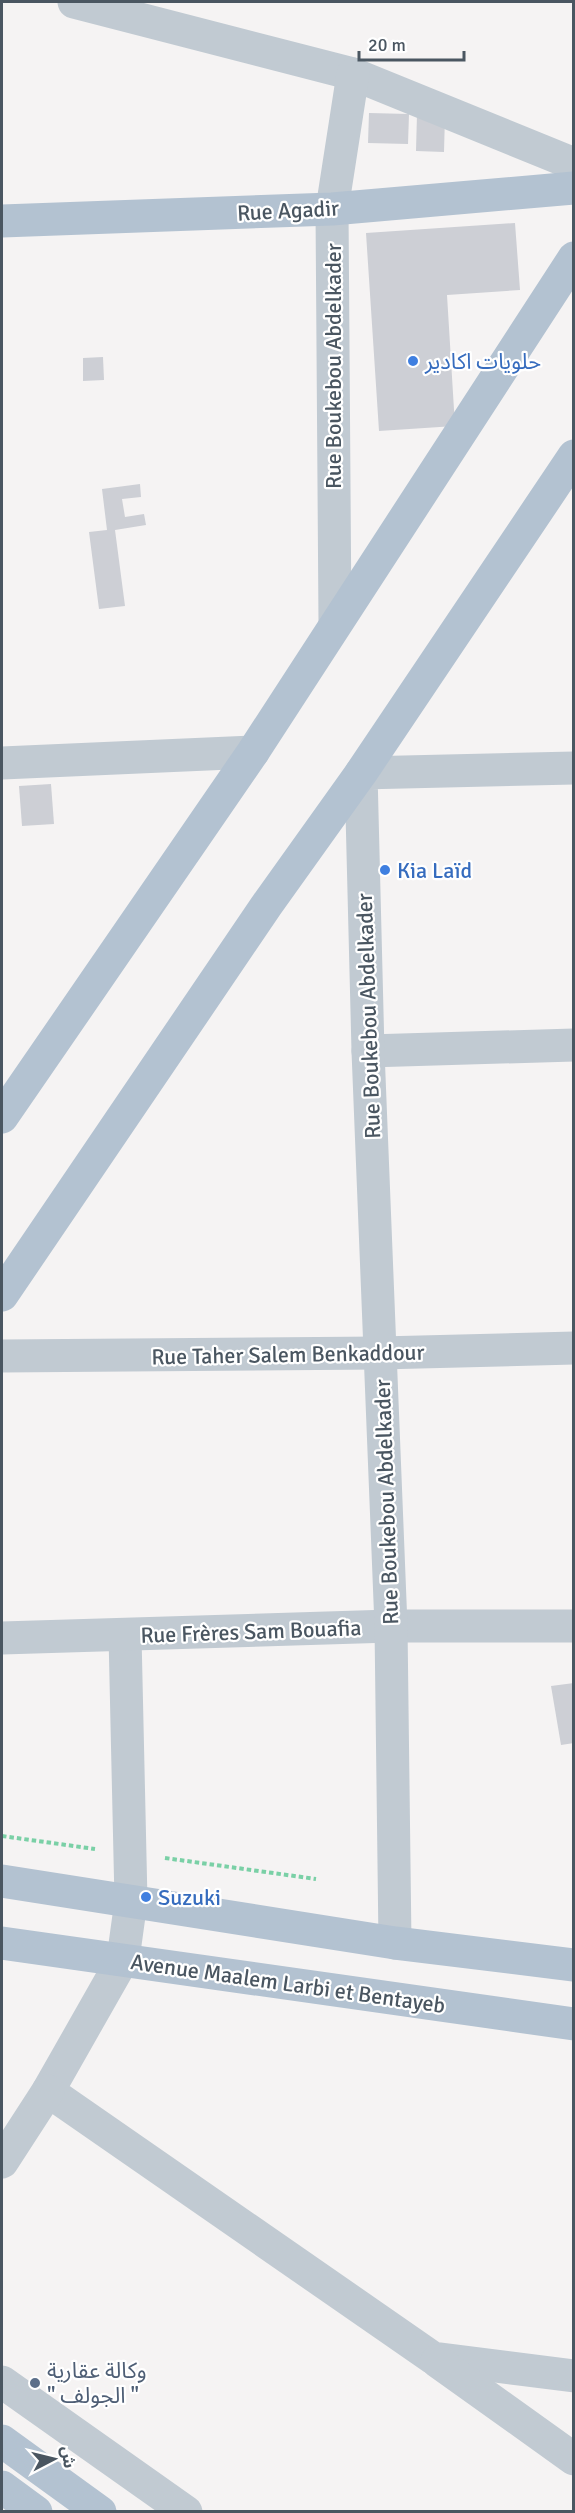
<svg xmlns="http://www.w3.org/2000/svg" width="575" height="2513" font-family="Signika,'Noto Sans Arabic',sans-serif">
<rect width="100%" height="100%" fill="#f5f3f3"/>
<g fill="#cdcfd5">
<path d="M369,113L409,114L408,144L368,143Z"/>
<path d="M417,114L445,115L444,152L416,151Z"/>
<path d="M515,223L520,290L447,295L455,426L379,431L366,233Z"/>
<path d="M103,357L104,380L83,381V358Z"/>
<path d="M140,484L141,497L122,499L125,517L144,514L146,525L115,530L125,606L99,609L89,532L107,530L102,489Z"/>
<path d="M51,784L54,824L22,826L19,786Z"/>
<path d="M574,1683V1743L561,1745L551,1686Z"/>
</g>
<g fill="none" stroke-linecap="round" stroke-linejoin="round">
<g stroke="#7ad0a6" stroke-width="4" stroke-dasharray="4.5 3" stroke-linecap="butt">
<path d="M2,1836L95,1849"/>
<path d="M165,1858L316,1879"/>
</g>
<g stroke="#c1cad2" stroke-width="33">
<path d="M74,2L353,74L574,164"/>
<path d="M335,623L332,209L353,74"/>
<path d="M2,763L253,752"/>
<path d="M368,1051L574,1045"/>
<path d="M2,1356L380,1353L574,1348"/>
<path d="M125,1635L131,1901L123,1959L48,2091L433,2358L574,2376"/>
<path d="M2,1638L391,1626H574"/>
<path d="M395,1943L391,1626L368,1051L361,773L574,768"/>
<path d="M2,2162L48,2091"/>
<path d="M437,2361L574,2459"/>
<path d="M2,2382L186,2512"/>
</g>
<g stroke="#b3c2d1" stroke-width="33">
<path d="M2,221L332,209L574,188"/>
<path d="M2,1117L253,752L574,258"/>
<path d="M2,1295L266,906L361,773L574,456"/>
<path d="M2,1881L395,1943L574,1965"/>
<path d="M2,1943L574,2024"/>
<path d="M2,2441L100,2512"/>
<path d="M2,2487L36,2512"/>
</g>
</g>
<g fill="#3f7fe0" stroke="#fff" stroke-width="2">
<circle cx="413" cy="361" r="6"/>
<circle cx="385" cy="870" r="6"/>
<circle cx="146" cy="1897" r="6"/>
</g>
<circle fill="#5c6f8a" stroke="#fff" stroke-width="2" cx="35" cy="2383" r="6"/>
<g text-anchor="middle" stroke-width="4.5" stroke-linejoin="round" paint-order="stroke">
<g font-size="22" fill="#4a5661" stroke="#fff">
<text transform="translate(288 210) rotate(-3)" y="8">Rue Agadir</text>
<text transform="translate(333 366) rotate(-90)" y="8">Rue Boukebou Abdelkader</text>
<text transform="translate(368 1016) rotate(-92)" y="8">Rue Boukebou Abdelkader</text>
<text transform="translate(288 1354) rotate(-1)" y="8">Rue Taher Salem Benkaddour</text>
<text transform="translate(386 1502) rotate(-92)" y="8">Rue Boukebou Abdelkader</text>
<text transform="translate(251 1631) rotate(-2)" y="8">Rue Frères Sam Bouafia</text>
<text transform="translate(288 1983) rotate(8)" y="8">Avenue Maalem Larbi et Bentayeb</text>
</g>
<g font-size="22" fill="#366cbe" stroke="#fff" text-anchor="start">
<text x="425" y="369">حلويات اكادير</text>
<text x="397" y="878">Kia Laïd</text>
<text x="158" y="1905">Suzuki</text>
</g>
<g font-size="22" fill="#4e5e75" stroke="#fff" text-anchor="start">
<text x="47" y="2378">وكالة عقارية<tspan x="47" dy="25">" الجولف "</tspan></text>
</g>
</g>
<rect width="575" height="2513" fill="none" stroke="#4a5661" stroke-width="6"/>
<g transform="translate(54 2459) rotate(83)" stroke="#ffffff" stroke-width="4.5" paint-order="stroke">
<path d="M0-4.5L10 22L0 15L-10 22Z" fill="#4a5661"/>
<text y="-9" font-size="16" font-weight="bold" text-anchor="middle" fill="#4a5661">ش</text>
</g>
<path d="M359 51v9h105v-9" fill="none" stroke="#4a5661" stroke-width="3"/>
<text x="368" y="51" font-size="18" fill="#4a5661" stroke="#ffffff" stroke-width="4.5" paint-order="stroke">20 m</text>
</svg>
